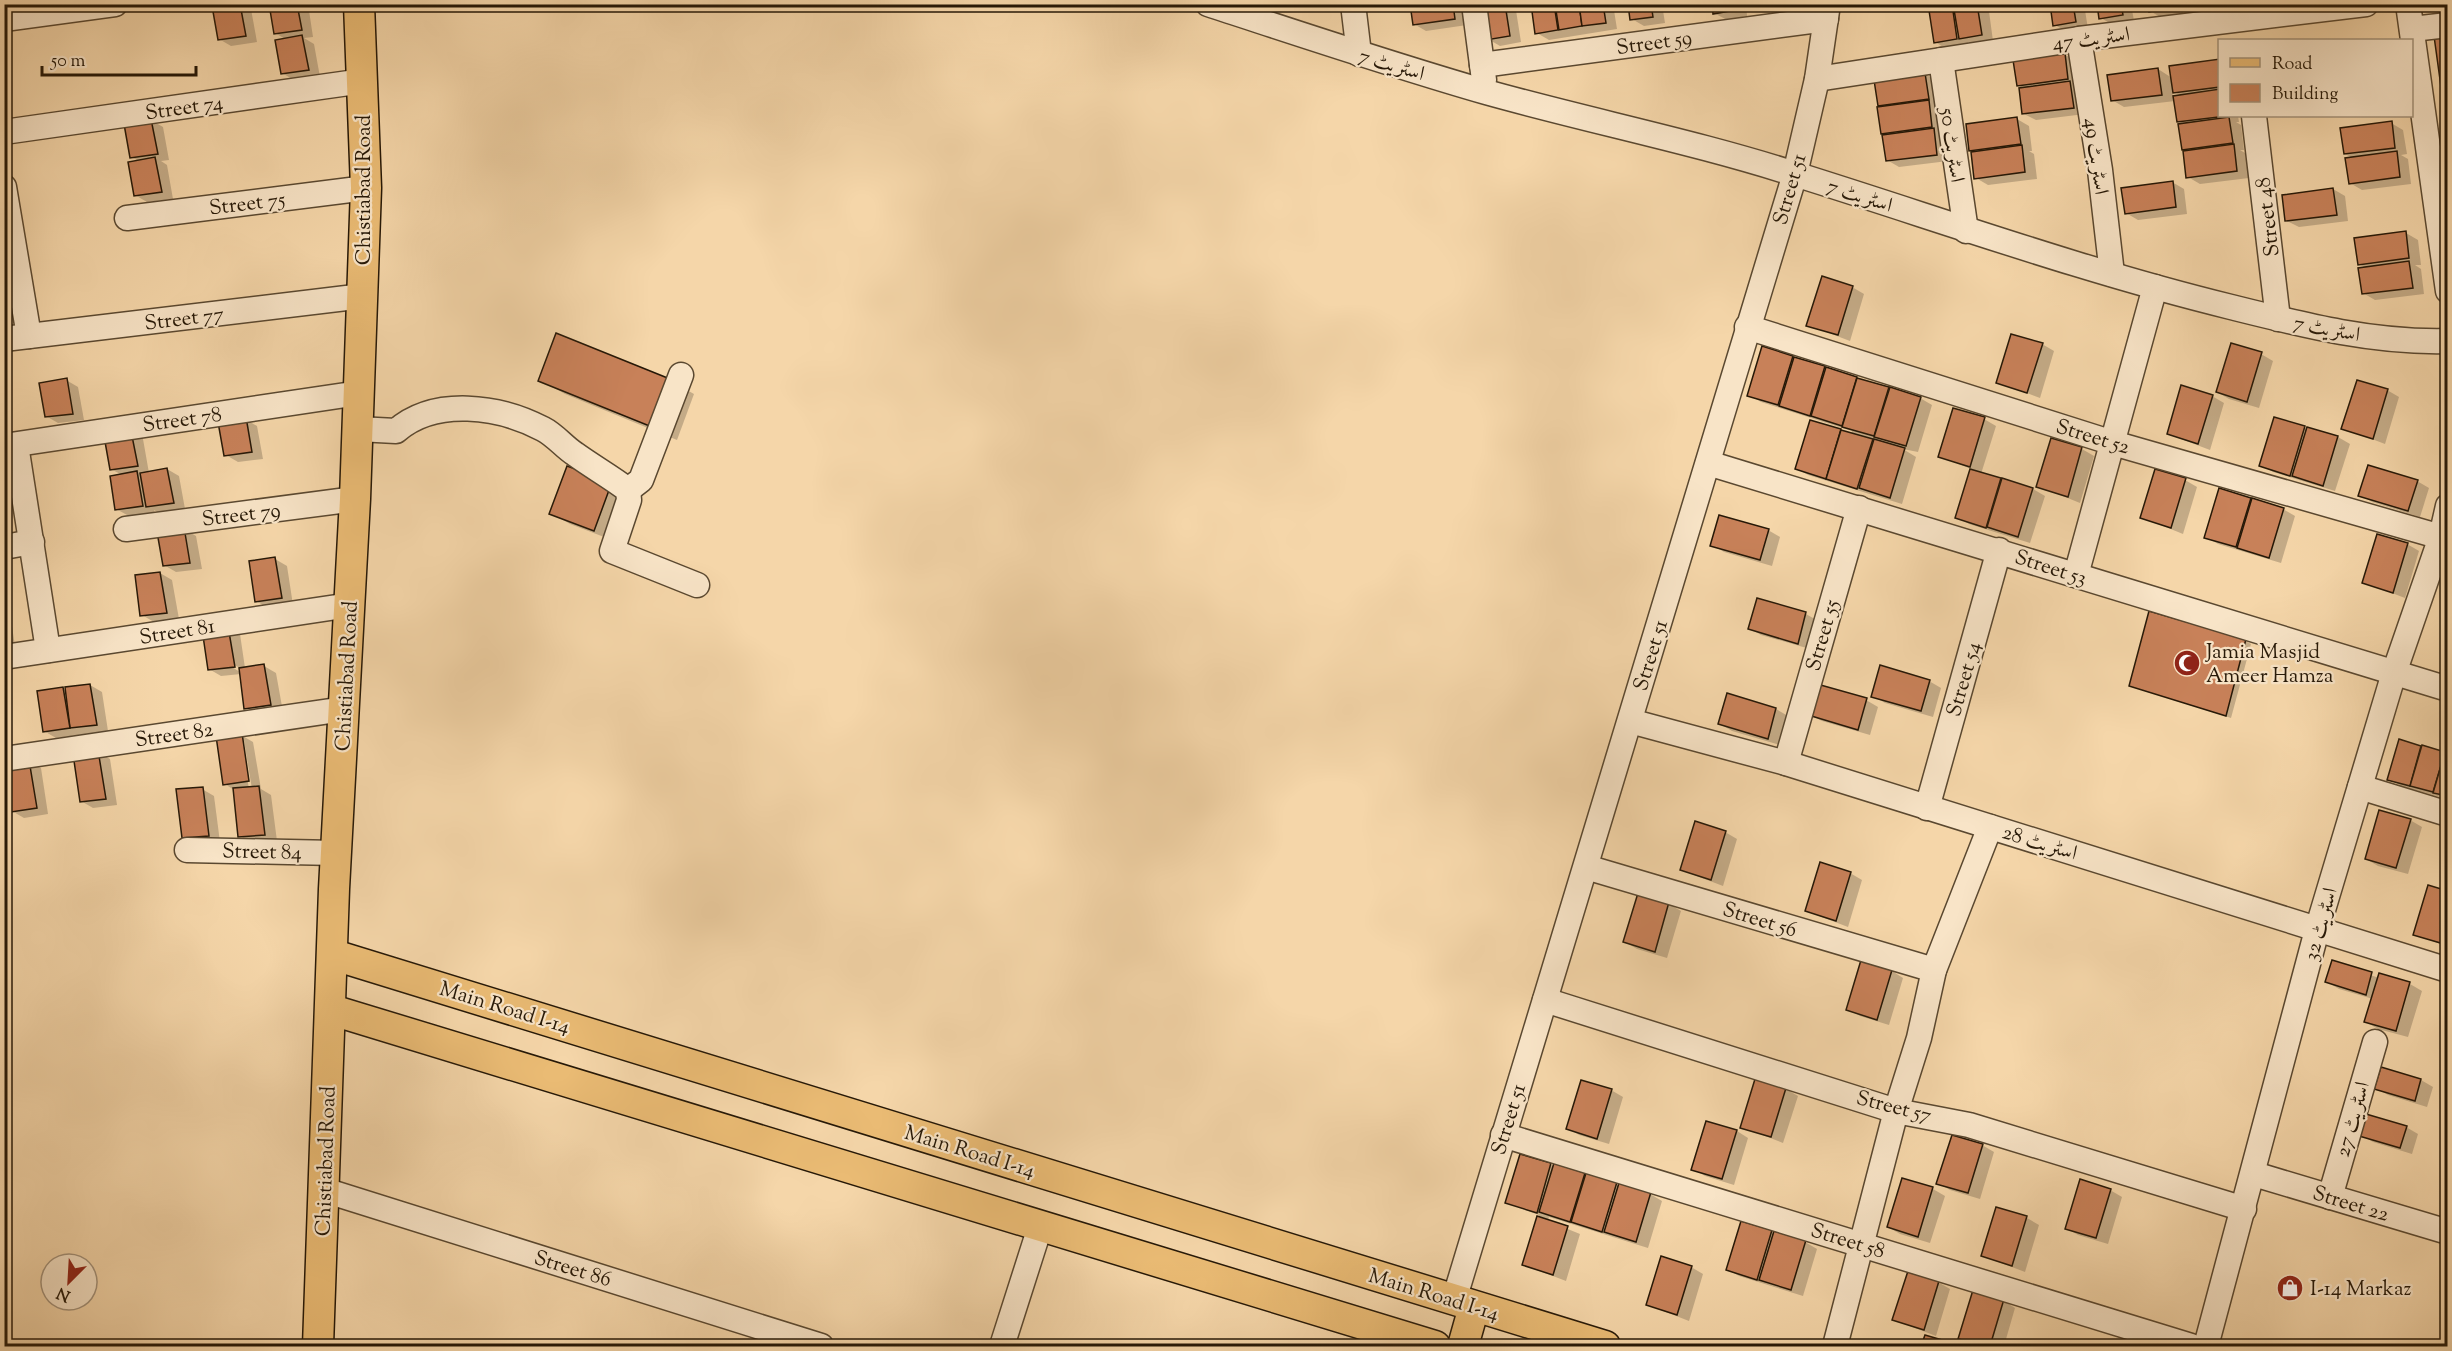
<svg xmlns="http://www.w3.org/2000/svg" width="2452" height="1351" font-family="'Sorts Mill Goudy',Amiri,serif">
<rect width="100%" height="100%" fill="#f5d6a9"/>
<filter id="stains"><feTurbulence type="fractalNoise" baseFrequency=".00333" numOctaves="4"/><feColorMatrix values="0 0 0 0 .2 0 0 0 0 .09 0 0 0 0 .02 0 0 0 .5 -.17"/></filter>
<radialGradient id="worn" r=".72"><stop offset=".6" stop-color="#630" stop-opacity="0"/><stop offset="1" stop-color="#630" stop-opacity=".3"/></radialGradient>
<g fill="#0003" fill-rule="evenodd">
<path d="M227,4H243L251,9L257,42L231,46L219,39L214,7Z"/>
<path d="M270,4H308L313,37L304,38L314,44L320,77L294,80L282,73L287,40L275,33Z"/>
<path d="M1412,4L1463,5L1467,25L1426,31L1414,24Z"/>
<path d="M1482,4H1515L1521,42L1500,46L1488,39Z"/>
<path d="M1532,4H1613L1617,29L1549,40L1537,33Z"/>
<path d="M1629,4H1662L1665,23L1644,26L1632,19Z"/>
<path d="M1713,4H1746L1747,16L1727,20L1714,13Z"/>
<path d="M1930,4H1988L1993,41L1972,45L1968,42V45L1947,49L1935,42Z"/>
<path d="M2051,4H2084L2088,29L2067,32L2055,25Z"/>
<path d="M2099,4H2131L2134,21L2113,25L2101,18Z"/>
<path d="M2149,4H2182L2183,14L2162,18L2150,11Z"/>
<path d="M2196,4H2228V7L2207,11Z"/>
<path d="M2064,54L2076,61L2085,114L2036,120L2024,114V89L2018,85Z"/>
<path d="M2220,61V116H2238L2239,122H2236L2241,125L2244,150H2240L2245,153L2249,178L2200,184L2188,177V152L2183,149V124L2178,121L2175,101L2124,107L2112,100L2158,69L2172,78ZM2172,91L2182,96L2173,97Z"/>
<path d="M1925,74L1937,81L1948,161L1899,167L1887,160L1875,81Z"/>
<path d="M2017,119L2029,126L2032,151H2029L2034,154L2037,179L1988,185L1976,178V153L1971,150Z"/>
<path d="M151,120L163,127L169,160L161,161L167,165L173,199L147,202L135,195L139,161L131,157Z"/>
<path d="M2391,123L2403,130L2407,154L2401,155L2408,159L2411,184L2362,190L2350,183L2353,158L2345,154Z"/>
<path d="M2172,182L2184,189L2187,214L2138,220L2126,213Z"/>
<path d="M2333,189L2345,196L2348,221L2299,227L2287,221Z"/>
<path d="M2406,233L2418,240L2421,265H2415L2421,269L2424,294L2375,300L2363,293L2366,268L2359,264Z"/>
<path d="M1852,287L1864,294L1850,341L1808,325Z"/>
<path d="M2042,344L2054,351L2040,398L1998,382Z"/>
<path d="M2261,354L2273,361L2259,408L2229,399L2217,392Z"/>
<path d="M1792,357L1920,398L1932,405L1918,452L1903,449L1916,457L1902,504L1808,475L1796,468L1811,422L1851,434L1852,431L1761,402L1749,395Z"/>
<path d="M66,380L78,387L84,420L58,423L46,416Z"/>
<path d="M540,380H669L694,394L677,440L565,394Z"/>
<path d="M2387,390L2399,397L2385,444L2343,428Z"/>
<path d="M2212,396L2224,403L2210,450L2168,434Z"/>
<path d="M245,419L257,426L263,459L238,462L226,455Z"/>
<path d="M1984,419L1996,426L1981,474L2033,489L2045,496L2030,543L1969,524L1957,517L1971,469L1940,456Z"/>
<path d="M2275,419L2338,437L2350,444L2335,491L2273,472L2261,465Z"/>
<path d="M131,432L143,439L149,473L167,469L179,476L185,509L159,513L154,510L155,513L129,516L116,509L122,475L111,469Z"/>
<path d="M2052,440L2082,449L2094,456L2080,503L2038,486Z"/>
<path d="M568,468L629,494L612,540L570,524L551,513Z"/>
<path d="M2185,480L2197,487L2183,534L2141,517Z"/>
<path d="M2417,481L2429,488L2420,517L2372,502L2360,495Z"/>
<path d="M2250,499L2283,509L2295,516L2281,563L2218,544L2206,537Z"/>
<path d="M184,529L196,536L202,569L176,572L164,565Z"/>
<path d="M1768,530L1780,537L1772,566L1724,552L1712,545Z"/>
<path d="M2407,544L2419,551L2405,598L2363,582Z"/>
<path d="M275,559L287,566L293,605L268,608L256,601Z"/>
<path d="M160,573L172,580L179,619L154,622L142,615Z"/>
<path d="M4,580L8,602H4Z"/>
<path d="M1758,600L1806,614L1818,621L1810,649L1761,635L1749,628Z"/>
<path d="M4,605L9,607L15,646L4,647Z"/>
<path d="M228,627L240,634L245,668L264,666L276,673L283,712L258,715L246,708L241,674L221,676L209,669ZM229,662L240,668V672L227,664Z"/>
<path d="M2245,641L2251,644L2231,718L2131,686Z"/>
<path d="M1929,681L1941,688L1933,717L1885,703L1873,696Z"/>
<path d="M90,685L102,692L108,731L56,738L44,731L63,689L67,691Z"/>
<path d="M1728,695L1776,709L1788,716L1780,745L1732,731L1720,724Z"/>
<path d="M1866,700L1878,707L1870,735L1822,721L1810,715Z"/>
<path d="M241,735L253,742L261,789L271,795L277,841L252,843L240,836L234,790L225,784ZM241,741H244L252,789H249Z"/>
<path d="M2400,741L2448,754V799L2401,786L2389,779Z"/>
<path d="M98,752L110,759L117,805L93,808L81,801Z"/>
<path d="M29,761L41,768L48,814L24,818L12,811Z"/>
<path d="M202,789L214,796L220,842L195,844L183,837Z"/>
<path d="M2410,820L2422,827L2408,874L2378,866L2366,859Z"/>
<path d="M1725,832L1737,839L1723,886L1681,870Z"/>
<path d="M1850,873L1862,880L1848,927L1806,911Z"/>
<path d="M2448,893V947L2415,934Z"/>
<path d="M1639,895L1669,904L1681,911L1667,958L1637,949L1625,942Z"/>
<path d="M2333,962L2379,978L2380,975L2410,984L2422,991L2408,1037L2378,1029L2366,1022L2373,999L2339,989L2327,982Z"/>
<path d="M1892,971L1903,978L1889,1025L1860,1016L1848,1009Z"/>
<path d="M2421,1080L2433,1087L2427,1107L2388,1095L2376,1088Z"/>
<path d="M1786,1089L1798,1096L1783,1143L1742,1127Z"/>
<path d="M1611,1090L1623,1097L1609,1144L1579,1135L1568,1128Z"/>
<path d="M2406,1127L2418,1134L2412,1154L2373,1142L2361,1135Z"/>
<path d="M1737,1131L1748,1138L1734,1185L1705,1176L1693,1169Z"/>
<path d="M1982,1145L1994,1152L1980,1199L1950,1190L1938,1183Z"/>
<path d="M1521,1156L1650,1194L1662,1201L1648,1248L1549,1217L1548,1221L1580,1234L1566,1281L1524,1265L1539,1215L1507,1203Z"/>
<path d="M1903,1180L1933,1189L1945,1196L1930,1243L1900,1234L1888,1227Z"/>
<path d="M2110,1190L2122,1197L2108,1244L2078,1235L2066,1228Z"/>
<path d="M1997,1209L2027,1218L2039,1225L2025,1272L1983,1256Z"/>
<path d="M1771,1231L1805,1242L1817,1249L1803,1296L1739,1276L1727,1269Z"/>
<path d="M1691,1267L1703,1274L1689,1321L1648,1305Z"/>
<path d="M1938,1282L1950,1289L1936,1336L1894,1320Z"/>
<path d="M2004,1301L2015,1308L2004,1346H1975L1959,1339Z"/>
</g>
<g fill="#c88159" stroke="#261807" stroke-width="1.5">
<path d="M240,4L246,36L218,40L212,6Z"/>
<path d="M269,4H297L302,30L274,34Z"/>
<path d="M1410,4H1453L1455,19L1413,25Z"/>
<path d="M1481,4H1505L1510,36L1486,40Z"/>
<path d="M1531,4H1554L1558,30L1535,34Z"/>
<path d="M1555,4H1579L1582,26L1559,30Z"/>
<path d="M1579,4H1603L1606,23L1582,26Z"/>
<path d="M1628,4H1651L1653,17L1630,20Z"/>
<path d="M1712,4H1735L1736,10L1713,14Z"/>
<path d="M1928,4H1952L1957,39L1934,43Z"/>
<path d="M1953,4H1977L1982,35L1959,39Z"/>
<path d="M2050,4H2073L2076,22L2053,26Z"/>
<path d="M2097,4H2121L2123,15L2099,19Z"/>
<path d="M2148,4H2171L2172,8L2149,12Z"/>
<path d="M2448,34V86L2441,87L2434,36Z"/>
<path d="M302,35L309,70L281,74L275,40Z"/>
<path d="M2065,53L2068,79L2017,86L2013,60Z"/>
<path d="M2220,59V87L2173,93L2169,66Z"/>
<path d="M2158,68L2162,95L2111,101L2107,75Z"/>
<path d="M1925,73L1929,99L1878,106L1874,80Z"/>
<path d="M2070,81L2074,108L2022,114L2019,88Z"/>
<path d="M2220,89V116H2227L2177,122L2173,96Z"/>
<path d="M1929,100L1932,127L1881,134L1877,107Z"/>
<path d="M2017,117L2021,144L1969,151L1966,124Z"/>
<path d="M2229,117L2233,143L2182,150L2178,124Z"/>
<path d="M151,119L158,154L130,158L124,124Z"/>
<path d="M2392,121L2395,148L2344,154L2340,128Z"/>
<path d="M1934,128L1937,155L1886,161L1882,135Z"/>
<path d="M2234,144L2237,171L2186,178L2183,151Z"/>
<path d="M2022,145L2025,172L1974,179L1971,152Z"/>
<path d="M2397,151L2400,177L2349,184L2345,158Z"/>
<path d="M155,157L162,192L134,196L128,162Z"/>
<path d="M2173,181L2176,207L2125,214L2121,188Z"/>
<path d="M2333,188L2337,215L2285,221L2282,195Z"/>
<path d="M2406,231L2409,258L2358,265L2354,238Z"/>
<path d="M2409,261L2413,288L2362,294L2358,268Z"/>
<path d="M1822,276L1853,286L1838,335L1806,326Z"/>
<path d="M556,333L670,379L652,427L538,381Z"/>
<path d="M2011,334L2043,343L2027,393L1996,383Z"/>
<path d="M2231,343L2262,352L2247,402L2216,392Z"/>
<path d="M1762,346L1793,356L1778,405L1747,396Z"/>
<path d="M1794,357L1825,366L1810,416L1779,406Z"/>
<path d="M1826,367L1857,377L1842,426L1811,416Z"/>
<path d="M67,378L73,414L45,417L39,383Z"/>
<path d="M1857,378L1889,387L1874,436L1842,427Z"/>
<path d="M2357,380L2388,389L2373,439L2341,429Z"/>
<path d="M2181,385L2213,395L2198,444L2167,434Z"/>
<path d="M1890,387L1921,397L1906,446L1874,437Z"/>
<path d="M1953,408L1985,417L1970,467L1938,457Z"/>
<path d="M246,417L252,452L224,456L218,422Z"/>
<path d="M2274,417L2305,426L2290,476L2259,466Z"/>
<path d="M1810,420L1841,429L1826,479L1795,469Z"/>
<path d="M2307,427L2338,436L2323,486L2292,476Z"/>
<path d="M1841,430L1873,439L1857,489L1826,479Z"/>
<path d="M131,431L138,466L110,470L104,436Z"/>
<path d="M2051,438L2082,447L2068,497L2036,487Z"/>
<path d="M1874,439L1905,448L1890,498L1859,488Z"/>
<path d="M2368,465L2418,480L2408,511L2358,496Z"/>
<path d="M567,466L612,482L594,531L549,514Z"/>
<path d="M167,468L174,503L146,507L140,473Z"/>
<path d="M1970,469L2001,478L1986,528L1955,518Z"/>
<path d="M2155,469L2186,478L2171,528L2140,518Z"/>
<path d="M137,471L143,506L115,510L110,476Z"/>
<path d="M2002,478L2033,488L2018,537L1987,527Z"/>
<path d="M2219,488L2251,498L2236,547L2204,538Z"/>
<path d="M2252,498L2284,508L2269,558L2237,548Z"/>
<path d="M1719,515L1769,529L1760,560L1710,546Z"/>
<path d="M184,527L190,563L163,566L157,532Z"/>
<path d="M2377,534L2408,543L2393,593L2362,583Z"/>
<path d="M275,557L282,598L255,602L249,561Z"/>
<path d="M160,572L167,613L140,616L135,575Z"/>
<path d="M1757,598L1806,612L1798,644L1748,629Z"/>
<path d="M2149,611L2246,639L2226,716L2129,686Z"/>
<path d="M228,626L235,667L208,670L202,629Z"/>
<path d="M264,664L271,705L244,709L239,668Z"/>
<path d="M1880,665L1930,680L1921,711L1871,697Z"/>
<path d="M90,684L97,725L70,728L65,687Z"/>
<path d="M1817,684L1867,698L1858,730L1808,715Z"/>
<path d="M63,687L70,728L43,732L37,691Z"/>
<path d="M1727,693L1776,708L1768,739L1718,724Z"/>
<path d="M242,733L249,781L223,785L216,736Z"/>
<path d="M2399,739L2421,746L2410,786L2387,780Z"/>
<path d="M2422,745L2445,752L2433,792L2410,786Z"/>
<path d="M98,750L106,799L80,802L73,754Z"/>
<path d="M2445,752H2448V796L2433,793Z"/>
<path d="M29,760L37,808L11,812L4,770Z"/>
<path d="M259,786L265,835L238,837L233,788Z"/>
<path d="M203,787L209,836L182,838L176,789Z"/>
<path d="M2379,810L2411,819L2396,868L2365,859Z"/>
<path d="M1695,821L1726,831L1711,880L1680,870Z"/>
<path d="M1820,862L1851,872L1836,921L1805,911Z"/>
<path d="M2428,885L2448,891V933L2444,944L2413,935Z"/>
<path d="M1638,893L1669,902L1655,952L1623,942Z"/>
<path d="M1861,960L1892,970L1877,1020L1846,1010Z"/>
<path d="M2332,960L2372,972L2366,995L2325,982Z"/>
<path d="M2379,973L2410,982L2396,1031L2364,1022Z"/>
<path d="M2381,1067L2421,1079L2415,1101L2374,1089Z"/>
<path d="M1755,1079L1786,1088L1771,1137L1740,1128Z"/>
<path d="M1581,1080L1612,1089L1597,1139L1566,1129Z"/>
<path d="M2366,1114L2407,1126L2400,1148L2359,1136Z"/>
<path d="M1706,1121L1737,1130L1722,1179L1691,1170Z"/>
<path d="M1952,1135L1983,1144L1968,1193L1936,1184Z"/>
<path d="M1520,1154L1551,1163L1537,1213L1505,1203Z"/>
<path d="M1554,1163L1585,1173L1570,1222L1539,1212Z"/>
<path d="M1586,1173L1617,1182L1602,1232L1571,1222Z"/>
<path d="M1902,1178L1933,1187L1918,1237L1887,1227Z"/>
<path d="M2080,1179L2111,1189L2096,1238L2065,1229Z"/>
<path d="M1619,1183L1651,1192L1636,1242L1604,1232Z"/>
<path d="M1996,1207L2027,1216L2012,1266L1981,1256Z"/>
<path d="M1537,1216L1568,1226L1553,1275L1522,1265Z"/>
<path d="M1741,1221L1772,1230L1757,1280L1726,1270Z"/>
<path d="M1774,1231L1806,1240L1791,1290L1759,1280Z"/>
<path d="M1661,1256L1692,1266L1677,1315L1646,1305Z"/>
<path d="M1908,1271L1939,1281L1924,1330L1892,1320Z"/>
<path d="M1973,1290L2004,1299L1990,1346L1958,1339Z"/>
<path d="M1925,1335L1956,1344L1955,1346H1921Z"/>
</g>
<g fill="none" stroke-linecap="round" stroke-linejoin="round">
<defs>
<g id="minor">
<path d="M1208,4C1300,34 1392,65 1486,92C1589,121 1696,142 1798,175C1942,220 2084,271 2231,307C2303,325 2373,343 2448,341"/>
<path d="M1353,4L1359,54"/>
<path d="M1474,4L1484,80"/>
<path d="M2408,4L2448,291"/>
<path d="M4,19L115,4"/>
<path d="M2412,29L2448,25"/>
<path d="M2079,39L2100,170L2112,274"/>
<path d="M1941,60L1966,231"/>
<path d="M1482,65L1826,19"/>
<path d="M1817,79L2079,39L2366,4"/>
<path d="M2254,116L2278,319"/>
<path d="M4,132L363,81"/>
<path d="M4,187L29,336"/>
<path d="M127,218L366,188"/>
<path d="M1747,327L2113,443L2441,537"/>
<path d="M4,339L363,296"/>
<path d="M358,429L396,431C435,397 499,406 543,429C555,435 564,447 575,454C593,467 611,477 628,490L629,500L612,551L697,585"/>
<path d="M16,445L48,650"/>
<path d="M4,446L359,393"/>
<path d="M1708,463L2448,689"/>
<path d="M628,490L641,480L681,375"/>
<path d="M126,529L355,499"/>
<path d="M4,547L32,542"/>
<path d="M2076,575L2155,287"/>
<path d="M4,657L350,605"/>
<path d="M1630,721L1786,763L2448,970"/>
<path d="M4,759L344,709"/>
<path d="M1786,763L1859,508"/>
<path d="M2360,787L2448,814"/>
<path d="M1927,808L1999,550"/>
<path d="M187,850L336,853"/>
<path d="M1586,867L1934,970"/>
<path d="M1545,1000L1896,1111L1969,1125L2244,1209"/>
<path d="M1503,1135L2191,1346"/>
<path d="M2254,1174L2448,1232"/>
<path d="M324,1190L821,1346"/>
<path d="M2330,1197L2375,1042"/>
<path d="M1454,1300L1795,174L1817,79L1828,4"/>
<path d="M1002,1346L1040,1227"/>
<path d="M1835,1346L1896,1111L1919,1038L1934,970L1990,827"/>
<path d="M2206,1346L2317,930L2394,673L2441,537L2448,506"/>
</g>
<g id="major">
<path d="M334,955L1605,1346"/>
<path d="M332,1010L1435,1346"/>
<path d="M318,1346L334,889L355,499L366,188L359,4"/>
<path d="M1463,1346L1474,1307"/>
</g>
</defs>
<use href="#minor" stroke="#5a4830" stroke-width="27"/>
<use href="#major" stroke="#261807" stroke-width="33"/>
<use href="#minor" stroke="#f8e4c7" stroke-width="24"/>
<use href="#major" stroke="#eabb74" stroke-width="30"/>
</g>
<defs>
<symbol id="mosque-disc" viewBox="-11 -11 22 22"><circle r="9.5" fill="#8f2418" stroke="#f8e4c7"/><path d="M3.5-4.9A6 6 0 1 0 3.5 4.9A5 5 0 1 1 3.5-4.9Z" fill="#fff"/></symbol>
<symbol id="shop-disc" viewBox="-11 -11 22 22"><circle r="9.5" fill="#8f2418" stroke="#f8e4c7"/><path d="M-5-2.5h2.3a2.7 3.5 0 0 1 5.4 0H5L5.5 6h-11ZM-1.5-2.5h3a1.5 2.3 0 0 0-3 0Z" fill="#fff"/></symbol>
</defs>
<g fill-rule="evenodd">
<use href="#mosque-disc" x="2172" y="648" width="30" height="30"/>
<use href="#shop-disc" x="2275" y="1273" width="30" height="30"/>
</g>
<g text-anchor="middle" stroke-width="4.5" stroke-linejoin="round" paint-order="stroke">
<g font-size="21" fill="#261807" stroke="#f8e4c7">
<text transform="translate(2091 38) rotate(-7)" y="7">اسٹریٹ 47</text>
<text transform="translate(1654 42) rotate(-8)" y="7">Street 59</text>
<text transform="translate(1392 64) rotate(17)" y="7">اسٹریٹ 7</text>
<text transform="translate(184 107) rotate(-8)" y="7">Street 74</text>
<text transform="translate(1953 145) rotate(82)" y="7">اسٹریٹ 50</text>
<text transform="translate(2097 156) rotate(82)" y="7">اسٹریٹ 49</text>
<text transform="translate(1789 189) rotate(-74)" y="7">Street 51</text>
<text transform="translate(363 190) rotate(-90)" y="7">Chistiabad Road</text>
<text transform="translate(1860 195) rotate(18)" y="7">اسٹریٹ 7</text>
<text transform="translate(247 203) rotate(-7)" y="7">Street 75</text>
<text transform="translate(2267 217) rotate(-97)" y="7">Street 48</text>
<text transform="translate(184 318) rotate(-7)" y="7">Street 77</text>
<text transform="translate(2327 328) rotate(11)" y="7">اسٹریٹ 7</text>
<text transform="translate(182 419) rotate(-8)" y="7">Street 78</text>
<text transform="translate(2093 436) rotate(17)" y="7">Street 52</text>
<text transform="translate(241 514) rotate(-7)" y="7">Street 79</text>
<text transform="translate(2051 567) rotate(18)" y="7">Street 53</text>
<text transform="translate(177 631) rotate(-9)" y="7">Street 81</text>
<text transform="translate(1822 635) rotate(-74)" y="7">Street 55</text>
<text transform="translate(1650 655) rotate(-73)" y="7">Street 51</text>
<text transform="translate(346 676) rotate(-87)" y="7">Chistiabad Road</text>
<text transform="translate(1963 679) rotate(-74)" y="7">Street 54</text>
<text transform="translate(174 734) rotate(-8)" y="7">Street 82</text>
<text transform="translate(2040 842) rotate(17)" y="7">اسٹریٹ 28</text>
<text transform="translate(262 851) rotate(1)" y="7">Street 84</text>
<text transform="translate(1760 919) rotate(17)" y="7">Street 56</text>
<text transform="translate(2320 924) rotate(-74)" y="7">اسٹریٹ 32</text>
<text transform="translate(505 1007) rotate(17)" y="7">Main Road I-14</text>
<text transform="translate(1894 1106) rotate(14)" y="7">Street 57</text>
<text transform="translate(1508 1119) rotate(-73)" y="7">Street 51</text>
<text transform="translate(2352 1119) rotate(-74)" y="7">اسٹریٹ 27</text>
<text transform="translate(970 1151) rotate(17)" y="7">Main Road I-14</text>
<text transform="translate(325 1161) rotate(-88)" y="7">Chistiabad Road</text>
<text transform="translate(2351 1203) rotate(17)" y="7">Street 22</text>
<text transform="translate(1848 1240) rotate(17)" y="7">Street 58</text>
<text transform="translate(573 1268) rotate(17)" y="7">Street 86</text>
<text transform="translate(1434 1294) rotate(17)" y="7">Main Road I-14</text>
</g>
<g font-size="21" fill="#261807" stroke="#f8e4c7" text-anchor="start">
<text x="2206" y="658">Jamia Masjid<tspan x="2206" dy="24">Ameer Hamza</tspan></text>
<text x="2310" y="1295">I-14 Markaz</text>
</g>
</g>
<rect width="2452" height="1351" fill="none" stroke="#f5d6a9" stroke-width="24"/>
<rect x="6" y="6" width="2440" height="1339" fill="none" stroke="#261807" stroke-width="3"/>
<rect x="12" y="12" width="2428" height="1327" fill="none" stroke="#261807" stroke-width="1.5"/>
<rect x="2218" y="39" width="195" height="78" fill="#f8e4c7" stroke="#a4927a" stroke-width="1.5"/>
<rect x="2230" y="58" width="30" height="9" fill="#eabb74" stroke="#a4927a" stroke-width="1.5"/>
<text x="2272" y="69" font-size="18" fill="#261807">Road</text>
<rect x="2230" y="84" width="30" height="18" fill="#c88159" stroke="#a4927a" stroke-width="1.5"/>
<text x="2272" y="99" font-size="18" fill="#261807">Building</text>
<g transform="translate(69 1282) rotate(204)"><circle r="28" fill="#f8e4c7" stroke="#a4927a" stroke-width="1.5"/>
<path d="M0-4.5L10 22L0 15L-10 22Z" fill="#8f2418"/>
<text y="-9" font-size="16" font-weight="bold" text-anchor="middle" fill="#261807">N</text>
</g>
<path d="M42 66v9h154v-9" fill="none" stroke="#261807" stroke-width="3"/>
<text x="51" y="66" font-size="18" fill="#261807" stroke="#f8e4c7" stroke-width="4.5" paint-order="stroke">50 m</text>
<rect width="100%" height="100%" filter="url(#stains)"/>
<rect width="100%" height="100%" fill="url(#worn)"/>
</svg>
